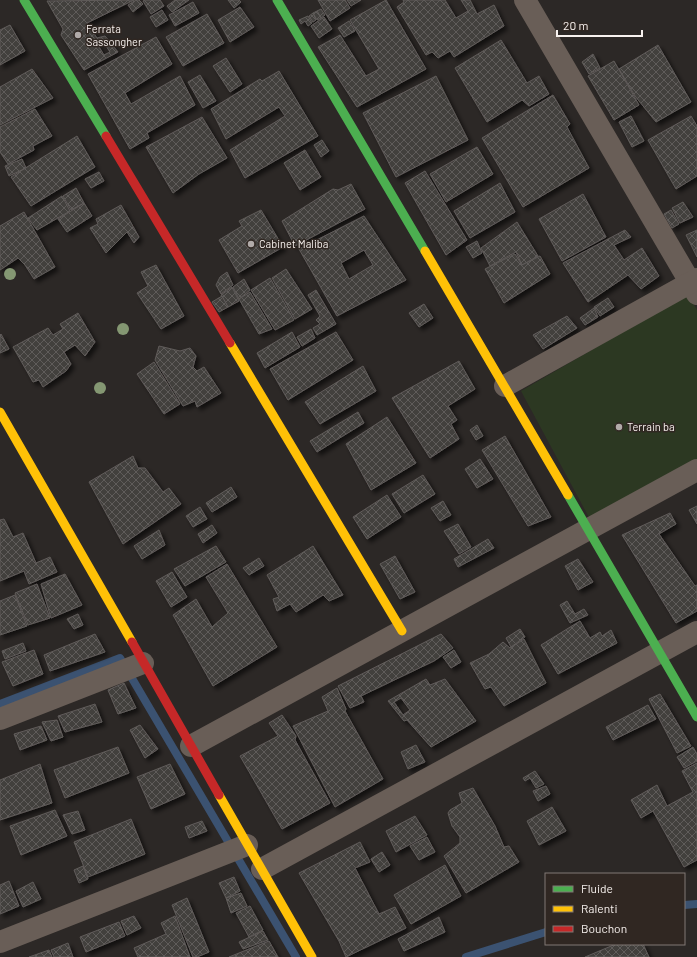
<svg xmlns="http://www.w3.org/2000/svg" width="697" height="957" font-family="Barlow,sans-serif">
<defs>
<pattern id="building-cross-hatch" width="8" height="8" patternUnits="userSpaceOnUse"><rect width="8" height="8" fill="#433f3e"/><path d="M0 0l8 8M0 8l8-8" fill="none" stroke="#5f5b5a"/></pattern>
<filter id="shadow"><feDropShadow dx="3.5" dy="3.5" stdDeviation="2" flood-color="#0009"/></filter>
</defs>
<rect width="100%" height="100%" fill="#2c2826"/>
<path fill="#2c3822" d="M688,294L697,310V463L592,523L521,391Z"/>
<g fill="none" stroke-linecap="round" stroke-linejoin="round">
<g stroke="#3b5271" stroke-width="8">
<path d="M0,704L120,658L296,957"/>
<path d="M684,905L697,904"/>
<path d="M466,957L546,932"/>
</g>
</g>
<g fill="url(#building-cross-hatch)" stroke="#605c5a" fill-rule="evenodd" filter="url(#shadow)">
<path d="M134,0L87,23L97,38L105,36L118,52L84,70L61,35L63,29L47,1ZM101,38L110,52L104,55L96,42Z"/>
<path d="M136,0H139L143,4L133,12L128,5Z"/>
<path d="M145,0H160L164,6L151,14L143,1Z"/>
<path d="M175,0H189L172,12L167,6Z"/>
<path d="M228,0H239L241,2L234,8Z"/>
<path d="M318,0H345L350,8L330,21Z"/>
<path d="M347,0H361L351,6Z"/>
<path d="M386,0L426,69L357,107L318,47L340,35L366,76L379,69L350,20Z"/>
<path d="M403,0H445L456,18L468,11L461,0H470L477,14L494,5L504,26L454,57L450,51L438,58L432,52L426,55L397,7L404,2Z"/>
<path d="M193,2L199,13L175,26L169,15Z"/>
<path d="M240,7L254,27L230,42L218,20Z"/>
<path d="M321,9L325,15L321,18L317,11Z"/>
<path d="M162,10L168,20L156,27L150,17Z"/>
<path d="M317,11L321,18L317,20L313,13Z"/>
<path d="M313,13L316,20L313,22L309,16Z"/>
<path d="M207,14L224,43L183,66L166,37Z"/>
<path d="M308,16L312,23L308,26L305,21L301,24L299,20Z"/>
<path d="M324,17L332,29L319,38L311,26Z"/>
<path d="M349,21L355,31L344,37L338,28Z"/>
<path d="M10,25L25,51L0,65V30Z"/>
<path d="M156,37L172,64L125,93L131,104L180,76L195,105L147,133L149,138L130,149L88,74Z"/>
<path d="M501,40L527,83L539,76L549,94L529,106L522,100L487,122L455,68Z"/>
<path d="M658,45L691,102L656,122L635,96L619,69Z"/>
<path d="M593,54L600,68L589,74L582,62Z"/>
<path d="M226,58L242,84L230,92L213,66Z"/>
<path d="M614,61L639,105L614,120L588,76Z"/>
<path d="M32,69L53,98L0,125V87Z"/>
<path d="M279,71L318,136L245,178L230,150L285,116L279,107L226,139L211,109L260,79L262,81Z"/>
<path d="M200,75L216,101L203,108L188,82Z"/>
<path d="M436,76L468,140L396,177L363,113Z"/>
<path d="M553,95L570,124L567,127L589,168L523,207L482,138Z"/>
<path d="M35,109L52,136L33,146L34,150L8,164L0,152V127Z"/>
<path d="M631,116L644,141L632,147L619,122Z"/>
<path d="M691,116L697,126V176L676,189L648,140Z"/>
<path d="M202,117L227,158L199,174L173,193L146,147Z"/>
<path d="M77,136L95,167L31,206L11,177Z"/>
<path d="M322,140L329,151L321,157L314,145Z"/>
<path d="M477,147L493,174L446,202L430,174Z"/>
<path d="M305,150L321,177L300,190L284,163Z"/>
<path d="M22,159L26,168L9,176L5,166Z"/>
<path d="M425,171L467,240L446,255L405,183Z"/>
<path d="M99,172L104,181L91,188L85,179Z"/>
<path d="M500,183L515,212L470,238L454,211Z"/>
<path d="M351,184L365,209L295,246L282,221L333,189L338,190Z"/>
<path d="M76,188L84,203L71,210L63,196Z"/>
<path d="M583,194L606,237L562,261L539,219Z"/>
<path d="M62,196L70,211L37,230L28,218Z"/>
<path d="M683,202L693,217L680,223L672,208Z"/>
<path d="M84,203L92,216L67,232L58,219Z"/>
<path d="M121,205L139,237L134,243L127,232L106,253L90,228L98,224L96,219Z"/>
<path d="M261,210L283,247L238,273L219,240L242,226L239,221Z"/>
<path d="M671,210L679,224L672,228L664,214Z"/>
<path d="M24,212L55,267L34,279L25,265L18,258L0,270V226Z"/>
<path d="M364,216L406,280L337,316L299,249ZM364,250L373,265L349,279L341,263Z"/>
<path d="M517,222L538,256L522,265L516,252L490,266L481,248Z"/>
<path d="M625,230L631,237L614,245L624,260L642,248L659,276L641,289L628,275L588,302L563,263Z"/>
<path d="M697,230V257L686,235Z"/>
<path d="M477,241L482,253L473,258L466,247Z"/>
<path d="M515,254L522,265L540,256L550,274L504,303L485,269Z"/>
<path d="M156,265L184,316L161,329L137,293L148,286L141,272Z"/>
<path d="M286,269L312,309L295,319L272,278Z"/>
<path d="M227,272L233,285L221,294L216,285L220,277Z"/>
<path d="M270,278L294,320L275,330L251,290Z"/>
<path d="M244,279L250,290L239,299L233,287Z"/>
<path d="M232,287L239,301L228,307L221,295Z"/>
<path d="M316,290L336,324L317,335L313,328L320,324L316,320L320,316L308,295Z"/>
<path d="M250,292L272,329L259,334L239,299Z"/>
<path d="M222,296L228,307L219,312L212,302Z"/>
<path d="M608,298L614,307L600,316L594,307Z"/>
<path d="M424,304L433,318L419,327L409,313Z"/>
<path d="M594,308L598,317L585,325L580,318Z"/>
<path d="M78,313L95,342L85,356L75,345L64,352L71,364L66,371L43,387L39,380L33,382L13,347L48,328L53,335L63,329L60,324Z"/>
<path d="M567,316L577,328L543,349L533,335Z"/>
<path d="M311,329L315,338L302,346L297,337Z"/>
<path d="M292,332L300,347L265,368L257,353Z"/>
<path d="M336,332L353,360L288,400L270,369Z"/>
<path d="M1,334L9,349L0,353V335Z"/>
<path d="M159,346L180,351L190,348L196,356L193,367L197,371L204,367L221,393L197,407L195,401L183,406L155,360Z"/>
<path d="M459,361L475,389L448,406L457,420L451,424L459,439L430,458L392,398Z"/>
<path d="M154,362L180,404L164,414L137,374Z"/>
<path d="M363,366L376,391L320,424L305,402Z"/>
<path d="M358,412L364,423L317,452L310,441Z"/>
<path d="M387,417L416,463L371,490L346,444Z"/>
<path d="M477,425L483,436L476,440L470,430Z"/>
<path d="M505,436L551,517L528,526L482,450Z"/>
<path d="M133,456L138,468H145L163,492L169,488L181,504L123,544L89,482Z"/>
<path d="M480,459L493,479L477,488L465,469Z"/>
<path d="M423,475L435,494L404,513L392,494Z"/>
<path d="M231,487L237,497L212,512L206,503Z"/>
<path d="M387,495L401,517L367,539L353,517Z"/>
<path d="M443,501L451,515L440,521L431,508Z"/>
<path d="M697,506V524L689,510Z"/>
<path d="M200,507L207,519L193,527L186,516Z"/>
<path d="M670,513L676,524L659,534L695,586L697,585V611L676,623L622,535Z"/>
<path d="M4,519L13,537L23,533L36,563L50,557L57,572L29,584L24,571L0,581V520Z"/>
<path d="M458,524L471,547L459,554L444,531Z"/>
<path d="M212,525L217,533L203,543L198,534Z"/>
<path d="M159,530L165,545L142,559L134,546Z"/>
<path d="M488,539L494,548L458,567L454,559Z"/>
<path d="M216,546L226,562L185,586L174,569Z"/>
<path d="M313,546L343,595L329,601L323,595L296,612L290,604L277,611L273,599L279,597L267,575Z"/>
<path d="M395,556L415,592L400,599L380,564Z"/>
<path d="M259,558L264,566L249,575L243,568Z"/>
<path d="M578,559L593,582L578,590L565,566Z"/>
<path d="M227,564L277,647L213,686L173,615L196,599L212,627L228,613L206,577Z"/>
<path d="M172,572L187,597L171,607L156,581Z"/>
<path d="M65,574L82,605L51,618L41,584Z"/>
<path d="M37,584L50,618L28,625L15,593Z"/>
<path d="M15,595L27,626L0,635V601Z"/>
<path d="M567,601L575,614L584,609L588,615L570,623L560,605Z"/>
<path d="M78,614L83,625L74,629L67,619Z"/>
<path d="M580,621L590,638L600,632L602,636L611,630L617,643L558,674L541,645Z"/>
<path d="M520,629L525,637L511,647L506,638Z"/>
<path d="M95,634L105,652L50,671L44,655Z"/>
<path d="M441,634L453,648L434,661L361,696L364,702L350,708L338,686Z"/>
<path d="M524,639L546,683L504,706L491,687L485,689L470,663L489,654L503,642L510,648Z"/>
<path d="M23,643L26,651L5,659L2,651Z"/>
<path d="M34,650L43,674L13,686L2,662Z"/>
<path d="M454,650L461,662L451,668L443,657Z"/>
<path d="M426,679L430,685L445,679L476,721L431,747L407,720L404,721L388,701ZM401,698L410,710L403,715L394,702Z"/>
<path d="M124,683L136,708L118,714L108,690Z"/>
<path d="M337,688L346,709L345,711L383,779L335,807L293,726L328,711L322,697Z"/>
<path d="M660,694L691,746L677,753L649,699Z"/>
<path d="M95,704L102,722L65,732L58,716Z"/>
<path d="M648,705L656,719L613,740L606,727Z"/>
<path d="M282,715L296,736L295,740L330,803L282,829L240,756L278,736L269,723Z"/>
<path d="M57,720L63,737L51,741L42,722Z"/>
<path d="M140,725L158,749L145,758L130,730Z"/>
<path d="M41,726L47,740L20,750L14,734Z"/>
<path d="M416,745L425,762L408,769L401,752Z"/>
<path d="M118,747L129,773L65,798L54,770Z"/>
<path d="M693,747L697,754V761L684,768L677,757Z"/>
<path d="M697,763V860L684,867L653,811L641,818L631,800L657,785L667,806L693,792L682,771Z"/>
<path d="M40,764L52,803L0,820V780Z"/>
<path d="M170,764L185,794L151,809L137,777Z"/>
<path d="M535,771L544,784L536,788L530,778L525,781L523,778Z"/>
<path d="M546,786L550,794L538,801L533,791Z"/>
<path d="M473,788L495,826L504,847L509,846L519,862L466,893L444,856L460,843V837L452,826L448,813L450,810L462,803L459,793Z"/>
<path d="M552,807L566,831L539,845L527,821Z"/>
<path d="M55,810L67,836L21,855L10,826Z"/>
<path d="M78,811L85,830L72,834L63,815Z"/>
<path d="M415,816L427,835L396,852L386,831Z"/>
<path d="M131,819L145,854L88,877L74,842Z"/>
<path d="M202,821L207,831L189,838L185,827Z"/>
<path d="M427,837L435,852L419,860L410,846Z"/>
<path d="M360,842L370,862L355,868L379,914L395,907L406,928L346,957L339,941L299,873Z"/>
<path d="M382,852L390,865L379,872L371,859Z"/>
<path d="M445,865L461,896L411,924L394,895Z"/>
<path d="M83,866L88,879L79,883L74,870Z"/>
<path d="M234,877L240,891L226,898L219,883Z"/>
<path d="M9,881L19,906L0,914V885Z"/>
<path d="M33,882L41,899L23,907L16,891Z"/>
<path d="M241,893L247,906L231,913L226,898Z"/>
<path d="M187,898L209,952L197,957H193L172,905Z"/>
<path d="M250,906L263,930L249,937L236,913Z"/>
<path d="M134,916L141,928L127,935L121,921Z"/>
<path d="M175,916L190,957H138L134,948L166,934L161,923Z"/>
<path d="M439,917L445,932L404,951L398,939Z"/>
<path d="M119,922L125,936L86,952L80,937Z"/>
<path d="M263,931L268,940L243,949L239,942Z"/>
<path d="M269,941L278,957H229Z"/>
<path d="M68,943L73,957H54L51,950Z"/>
<path d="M616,944H643L649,957H585Z"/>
<path d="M49,950L52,957H29Z"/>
</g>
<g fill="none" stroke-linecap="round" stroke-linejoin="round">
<g stroke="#695e57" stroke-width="22">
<path d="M525,0L697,294"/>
<path d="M505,386L697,279"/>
<path d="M0,719L143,663"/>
<path d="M191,746L697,470"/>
<path d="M262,869L697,632"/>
<path d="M0,942L247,845"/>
</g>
<g stroke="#4caf50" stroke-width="9">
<path d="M24,0L106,136"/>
<path d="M277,0L425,251"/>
<path d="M568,495L697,717"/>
</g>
<g stroke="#ffc107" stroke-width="9">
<path d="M425,251L568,495"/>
<path d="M230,343L402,631"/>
<path d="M0,412L132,642"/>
<path d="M219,795L312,957"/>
</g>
<g stroke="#c62828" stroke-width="9">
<path d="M106,136L230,343"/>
<path d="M132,642L219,795"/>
</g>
</g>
<g fill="#849772">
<circle cx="10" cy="274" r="6"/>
<circle cx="123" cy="329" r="6"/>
<circle cx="100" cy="388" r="6"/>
</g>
<g fill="#b1aba9" stroke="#302722" stroke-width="1.5">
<circle cx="78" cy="35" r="4"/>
<circle cx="251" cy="244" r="4"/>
<circle cx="619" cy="427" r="4"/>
</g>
<g text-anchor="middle" stroke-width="3" stroke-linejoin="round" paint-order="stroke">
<g font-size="11" fill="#f8f2ef" stroke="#302722" text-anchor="start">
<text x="86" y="33">Ferrata<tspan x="86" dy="13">Sassongher</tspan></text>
<text x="259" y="248">Cabinet Maliba</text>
<text x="627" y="431">Terrain ba</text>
</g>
</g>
<rect x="545" y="873" width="140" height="72" fill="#302722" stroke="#807874"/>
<rect x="553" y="886" width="20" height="6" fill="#4caf50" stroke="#807874"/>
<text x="581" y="893" font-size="12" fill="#f8f2ef">Fluide</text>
<rect x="553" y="906" width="20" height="6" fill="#ffc107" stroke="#807874"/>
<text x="581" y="913" font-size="12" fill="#f8f2ef">Ralenti</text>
<rect x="553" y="926" width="20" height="6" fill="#c62828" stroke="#807874"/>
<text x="581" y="933" font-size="12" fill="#f8f2ef">Bouchon</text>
<path d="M557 30v6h85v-6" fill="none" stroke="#f8f2ef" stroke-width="2"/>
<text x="563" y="30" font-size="12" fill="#f8f2ef" stroke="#302722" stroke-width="3" paint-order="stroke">20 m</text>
</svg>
